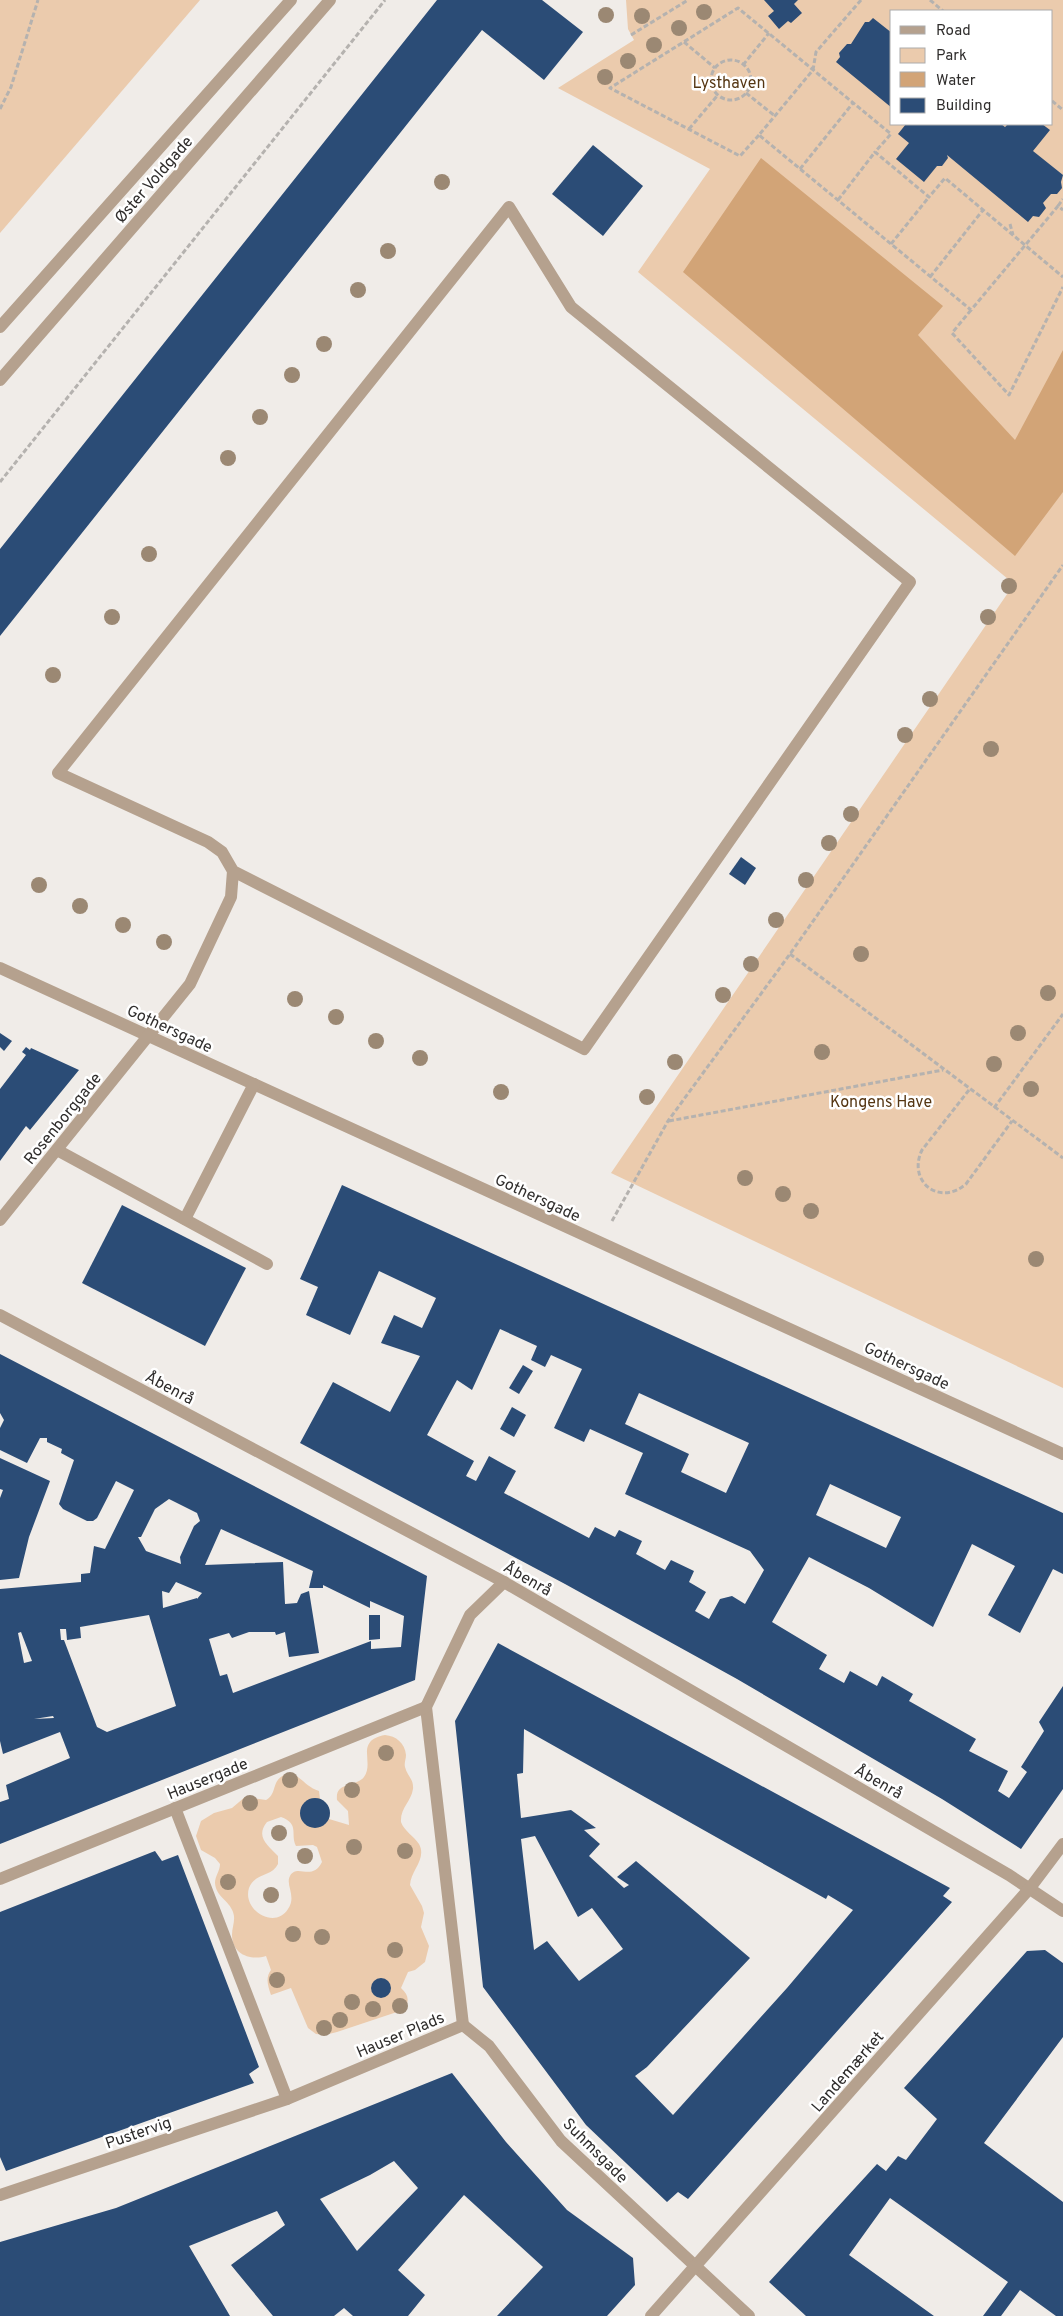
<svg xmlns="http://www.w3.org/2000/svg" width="1063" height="2316" font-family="Overpass,sans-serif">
<rect width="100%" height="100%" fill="#f0ece8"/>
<g fill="#ebcbad" fill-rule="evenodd">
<path d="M0,0H200L0,233Z"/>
<path d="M626,0H1063V1388L611,1173L1014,584L638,272L710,169L558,88L634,40L628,29ZM892,11H1052V124H892Z"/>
<path d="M385,1735C396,1736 405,1743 406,1755C406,1759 404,1763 405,1767C407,1776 414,1779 413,1789C411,1802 400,1808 401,1822C404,1831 414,1836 419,1844C427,1859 411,1870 410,1885L422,1906L424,1913L421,1927L429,1946L425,1962L415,1970L408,1972L401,1988C409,1995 410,2002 403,2010L337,2032L325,2035L316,2034L308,2028L291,1988L271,1995C268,1986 265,1978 271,1970L266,1956C250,1961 232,1954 232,1935C232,1927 236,1920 233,1912C229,1900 216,1897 215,1883C215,1876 220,1871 220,1864L215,1858L201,1850L196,1836L201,1821L214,1813L232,1808L245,1797L266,1800C279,1793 269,1778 290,1773C302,1777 306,1787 319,1791L320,1799C328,1803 331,1810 329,1819L349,1825L348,1811L337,1800C335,1781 355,1788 364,1777C375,1762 354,1741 385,1735ZM281,1817C300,1824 290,1834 296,1846L313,1845L317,1847L322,1862C312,1882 297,1863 290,1876C285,1885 297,1896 288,1909C275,1930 242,1910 249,1888C254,1873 272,1877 278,1864V1856C268,1845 255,1837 267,1822Z"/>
</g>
<path fill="#d2a477" d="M761,158L943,306L918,335L1015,440L1063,350V492L1015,556L683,272Z"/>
<g fill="#2b4c76" fill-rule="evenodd">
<path d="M437,0H542L583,32L544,80L482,30L0,636V549Z"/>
<path d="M764,0H798L794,4L802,13L791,23L788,21L779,29L768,16L774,11Z"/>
<path d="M873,18L892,33V108L836,62L840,57L839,53L847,44H851L865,22H869Z"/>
<path d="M906,124H1001L1005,127L1008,124H1042L1050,130L1033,151L1063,175L1061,182L1062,188L1057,194H1051L1043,203L1046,208L1039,217L1033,216L1028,222L947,155L948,158L942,166H937L924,182L896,159L909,143L898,134Z"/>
<path d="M593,145L643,186L603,236L552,194Z"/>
<path d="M741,857L756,868L745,885L729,874Z"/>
<path d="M0,1033L12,1041L4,1051L0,1047Z"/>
<path d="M26,1047L30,1050L31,1048L79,1070L30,1130L26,1126L0,1161V1089L26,1055L22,1052Z"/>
<path d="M342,1185L1063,1513V1574L1053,1569L1020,1633L988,1615L1015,1566L972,1544L933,1627L869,1588L809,1557L772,1622L827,1655L819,1669L844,1683L850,1671L877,1686L882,1676L913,1694L909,1701L976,1739L969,1751L1008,1771L998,1791L1009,1798L1027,1772L1021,1767L1044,1731L1039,1722L1063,1686V1789L1021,1849L942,1799L737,1679L565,1584L300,1443L333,1382L390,1412L420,1356L381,1343L394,1315L422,1328L436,1298L379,1271L350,1335L306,1315L318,1287L300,1279ZM500,1329L537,1346L531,1360L545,1367L551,1355L582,1369L554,1428L584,1442L590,1429L643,1453L625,1494L750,1551L764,1570L745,1604L732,1596L720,1599L709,1619L695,1611L706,1592L689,1582L694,1571L671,1560L665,1570L636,1554L642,1541L619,1530L615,1537L595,1527L589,1538L504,1493L516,1471L489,1456L476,1481L466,1476L474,1461L427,1435L457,1380L472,1390ZM639,1393L749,1443L726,1493L681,1472L689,1454L625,1424ZM830,1484L901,1517L886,1548L816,1515Z"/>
<path d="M122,1205L246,1268L205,1346L82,1283Z"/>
<path d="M0,1354L427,1576L415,1680L0,1844V1802L9,1799L6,1785L70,1758L60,1732L3,1754L0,1741V1589L81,1582V1574L90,1573L94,1546L105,1549L134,1490L116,1481L97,1518L93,1521H87L63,1509L59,1504L74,1460L61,1453L62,1449L47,1442V1438H40L27,1463L0,1450V1428L4,1420L0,1413ZM169,1499L197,1513L200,1521L194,1526L180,1557L181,1564L146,1551L138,1537H141L155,1509ZM221,1529L313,1571L309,1588H323V1585L370,1608V1601L404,1616L401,1647L371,1649V1641L233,1693L227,1674L220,1676L209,1639L229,1633L232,1638L249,1632H275L276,1635L285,1632L289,1657L319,1653L309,1591L301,1594L297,1603L285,1604L283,1562L205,1565ZM176,1582L202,1593L197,1599V1598L163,1608L162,1591L169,1593ZM149,1615L176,1706L107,1732L97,1727L64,1640H61L60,1629H66L67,1640L81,1638L80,1627ZM21,1632L32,1661L24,1663L18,1633ZM53,1716L54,1718L34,1719Z"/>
<path d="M523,1365L533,1371L519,1394L509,1388Z"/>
<path d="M512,1407L526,1415L514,1437L500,1429Z"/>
<path d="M0,1458L50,1481L29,1537L19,1578L0,1580V1498L3,1490L0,1489Z"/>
<path d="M369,1615H380V1639L369,1640Z"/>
<path d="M498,1643L950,1888L943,1896L952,1902L688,2199L678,2192L667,2202L586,2125L483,1987L455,1721ZM524,1729L826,1899L828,1895L853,1910L787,1988L673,2115L635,2076L647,2067L750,1958L636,1861L617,1877L629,1885L624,1888L589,1856L600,1844L584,1830L596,1828L571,1810L521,1818L517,1774L523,1773ZM535,1836L578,1917L592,1908L623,1949L579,1981L547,1941L534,1950L521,1839Z"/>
<circle cx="315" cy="1813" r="15"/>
<path d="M155,1851L162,1861L178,1855L259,2067L249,2074L254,2083L6,2171L0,2157V1912Z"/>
<path d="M1045,1950L1063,1963V2037L984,2143L1063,2202V2316H1056L1020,2290L1001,2316H983L1008,2282L890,2198L849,2255L934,2316H806L769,2282L877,2164L886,2171L898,2156L906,2160L937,2119L904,2088L1027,1951Z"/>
<circle cx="381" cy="1988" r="10"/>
<path d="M452,2073L506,2142L567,2210L633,2258L635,2285L607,2316H497L543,2267L464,2195L398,2270L425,2295L408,2316H353L344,2308L334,2316H273L231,2265L285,2225L277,2211L189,2246L230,2316H0V2242L116,2208ZM394,2161L418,2188L357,2251L320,2199L370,2175Z"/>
</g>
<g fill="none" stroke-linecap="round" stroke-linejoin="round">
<g stroke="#b5b2af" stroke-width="3" stroke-dasharray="5 2.5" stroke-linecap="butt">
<path d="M861,0L816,52L813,70L759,135L971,310L1058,206L1063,210"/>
<path d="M930,0L943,11"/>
<path d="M631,35L688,0"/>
<path d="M684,42L715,68"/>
<circle cx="731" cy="80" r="20"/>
<path d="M743,65L769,33"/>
<path d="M746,93L775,116"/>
<path d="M1052,101L1063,110"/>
<path d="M0,109L11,87L38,0"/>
<path d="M689,129L717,96"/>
<path d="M759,135L740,156L610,88L738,8L891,134L875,152L929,197L945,178L1063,277"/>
<path d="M800,169L853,103"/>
<path d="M838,200L875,152"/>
<path d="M1058,206L1063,199"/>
<path d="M1010,224L1013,235"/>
<path d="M891,244L929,197"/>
<path d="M930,277L983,210"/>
<path d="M971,310L952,333L1009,395L1063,287"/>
<path d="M0,482L385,0"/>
<path d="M790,954L1063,1158"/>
<path d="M969,1090L922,1150C907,1181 939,1207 966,1184L1012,1121"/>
<path d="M994,1108L1063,1014"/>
<path d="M669,1121L943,1070"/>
<path d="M612,1221L668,1121L790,954L1063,565"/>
</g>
<g stroke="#b5a18e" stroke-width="12">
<path d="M0,327L291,0"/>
<path d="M0,380L330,0"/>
<path d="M0,968L1063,1454"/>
<path d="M57,1150L267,1264"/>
<path d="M185,1219L254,1084"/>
<path d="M0,1220L190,984L231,897L233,871L222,852L208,842L58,773L509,207L571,307L910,582L584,1049L233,871"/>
<path d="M0,1315L504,1582L1009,1875L1063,1911"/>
<path d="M175,1808L287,2099L463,2025L426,1707L470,1615L504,1582"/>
<path d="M0,1879L426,1707"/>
<path d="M463,2025L489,2046L561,2141L749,2316"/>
<path d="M0,2195L287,2099"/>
<path d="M651,2316L1030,1888L1063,1844"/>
</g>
</g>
<g fill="#9b8873">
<circle cx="704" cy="12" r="8"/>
<circle cx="606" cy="15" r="8"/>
<circle cx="642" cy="16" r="8"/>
<circle cx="679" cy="28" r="8"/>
<circle cx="654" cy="45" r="8"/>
<circle cx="628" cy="61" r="8"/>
<circle cx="605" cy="77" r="8"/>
<circle cx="442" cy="182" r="8"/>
<circle cx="388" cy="251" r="8"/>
<circle cx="358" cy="290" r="8"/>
<circle cx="324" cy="344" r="8"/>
<circle cx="292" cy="375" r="8"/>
<circle cx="260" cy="417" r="8"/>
<circle cx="228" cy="458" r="8"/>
<circle cx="149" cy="554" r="8"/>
<circle cx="1009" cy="586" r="8"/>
<circle cx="112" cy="617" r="8"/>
<circle cx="988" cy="617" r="8"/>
<circle cx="53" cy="675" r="8"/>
<circle cx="930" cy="699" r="8"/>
<circle cx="905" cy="735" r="8"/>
<circle cx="991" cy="749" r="8"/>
<circle cx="851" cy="814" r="8"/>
<circle cx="829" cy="843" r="8"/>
<circle cx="806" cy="880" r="8"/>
<circle cx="39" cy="885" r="8"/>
<circle cx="80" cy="906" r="8"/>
<circle cx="776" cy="920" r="8"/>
<circle cx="123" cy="925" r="8"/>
<circle cx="164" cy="942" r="8"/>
<circle cx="861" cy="954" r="8"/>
<circle cx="751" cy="964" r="8"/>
<circle cx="1048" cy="993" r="8"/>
<circle cx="723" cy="995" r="8"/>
<circle cx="295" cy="999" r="8"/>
<circle cx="336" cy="1017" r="8"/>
<circle cx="1018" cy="1033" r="8"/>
<circle cx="376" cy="1041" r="8"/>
<circle cx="822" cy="1052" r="8"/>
<circle cx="420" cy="1058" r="8"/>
<circle cx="675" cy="1062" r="8"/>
<circle cx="994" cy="1064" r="8"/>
<circle cx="1031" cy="1089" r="8"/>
<circle cx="501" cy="1092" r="8"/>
<circle cx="647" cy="1097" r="8"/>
<circle cx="745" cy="1178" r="8"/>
<circle cx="783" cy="1194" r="8"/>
<circle cx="811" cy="1211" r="8"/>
<circle cx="1036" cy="1259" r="8"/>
<circle cx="386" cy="1753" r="8"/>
<circle cx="290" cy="1780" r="8"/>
<circle cx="352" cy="1790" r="8"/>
<circle cx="250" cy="1803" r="8"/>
<circle cx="279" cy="1833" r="8"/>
<circle cx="354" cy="1847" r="8"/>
<circle cx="405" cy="1851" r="8"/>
<circle cx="305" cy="1856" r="8"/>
<circle cx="228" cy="1882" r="8"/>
<circle cx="271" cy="1895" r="8"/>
<circle cx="293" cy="1934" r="8"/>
<circle cx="322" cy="1937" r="8"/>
<circle cx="395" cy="1950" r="8"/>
<circle cx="277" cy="1980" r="8"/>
<circle cx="352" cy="2002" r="8"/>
<circle cx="400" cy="2006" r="8"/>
<circle cx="373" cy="2009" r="8"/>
<circle cx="340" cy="2020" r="8"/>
<circle cx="324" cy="2028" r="8"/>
</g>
<g text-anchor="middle" stroke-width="5" stroke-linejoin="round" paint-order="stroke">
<g font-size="16" fill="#553613" stroke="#fff">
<text x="729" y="88">Lysthaven</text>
<text x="881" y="1107">Kongens Have</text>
</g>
<g font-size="16" fill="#2f2d2c" stroke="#fff">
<text transform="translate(153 179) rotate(-49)" y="6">Øster Voldgade</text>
<text transform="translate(170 1028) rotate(25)" y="6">Gothersgade</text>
<text transform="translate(62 1118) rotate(-51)" y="6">Rosenborggade</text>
<text transform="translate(538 1197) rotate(25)" y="6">Gothersgade</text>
<text transform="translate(907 1365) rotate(25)" y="6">Gothersgade</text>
<text transform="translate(170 1387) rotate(28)" y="6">Åbenrå</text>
<text transform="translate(528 1578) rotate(30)" y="6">Åbenrå</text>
<text transform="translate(207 1778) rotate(-22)" y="6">Hausergade</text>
<text transform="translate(879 1781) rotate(30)" y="6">Åbenrå</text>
<text transform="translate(400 2034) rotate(-23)" y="6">Hauser Plads</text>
<text transform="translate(847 2071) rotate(-49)" y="6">Landemærket</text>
<text transform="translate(138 2132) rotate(-19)" y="6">Pustervig</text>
<text transform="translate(596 2150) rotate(45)" y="6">Suhmsgade</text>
</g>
</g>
<rect x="890" y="10" width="162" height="115" fill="#ffffff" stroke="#acabab"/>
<rect x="900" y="26" width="25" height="8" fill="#b5a18e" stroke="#acabab"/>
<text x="936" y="35" font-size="15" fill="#2f2d2c">Road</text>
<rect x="900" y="48" width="25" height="15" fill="#ebcbad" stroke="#acabab"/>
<text x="936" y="60" font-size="15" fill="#2f2d2c">Park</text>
<rect x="900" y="72" width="25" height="15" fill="#d2a477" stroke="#acabab"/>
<text x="936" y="85" font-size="15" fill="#2f2d2c">Water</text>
<rect x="900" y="98" width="25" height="15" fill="#2b4c76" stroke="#acabab"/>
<text x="936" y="110" font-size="15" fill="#2f2d2c">Building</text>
</svg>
